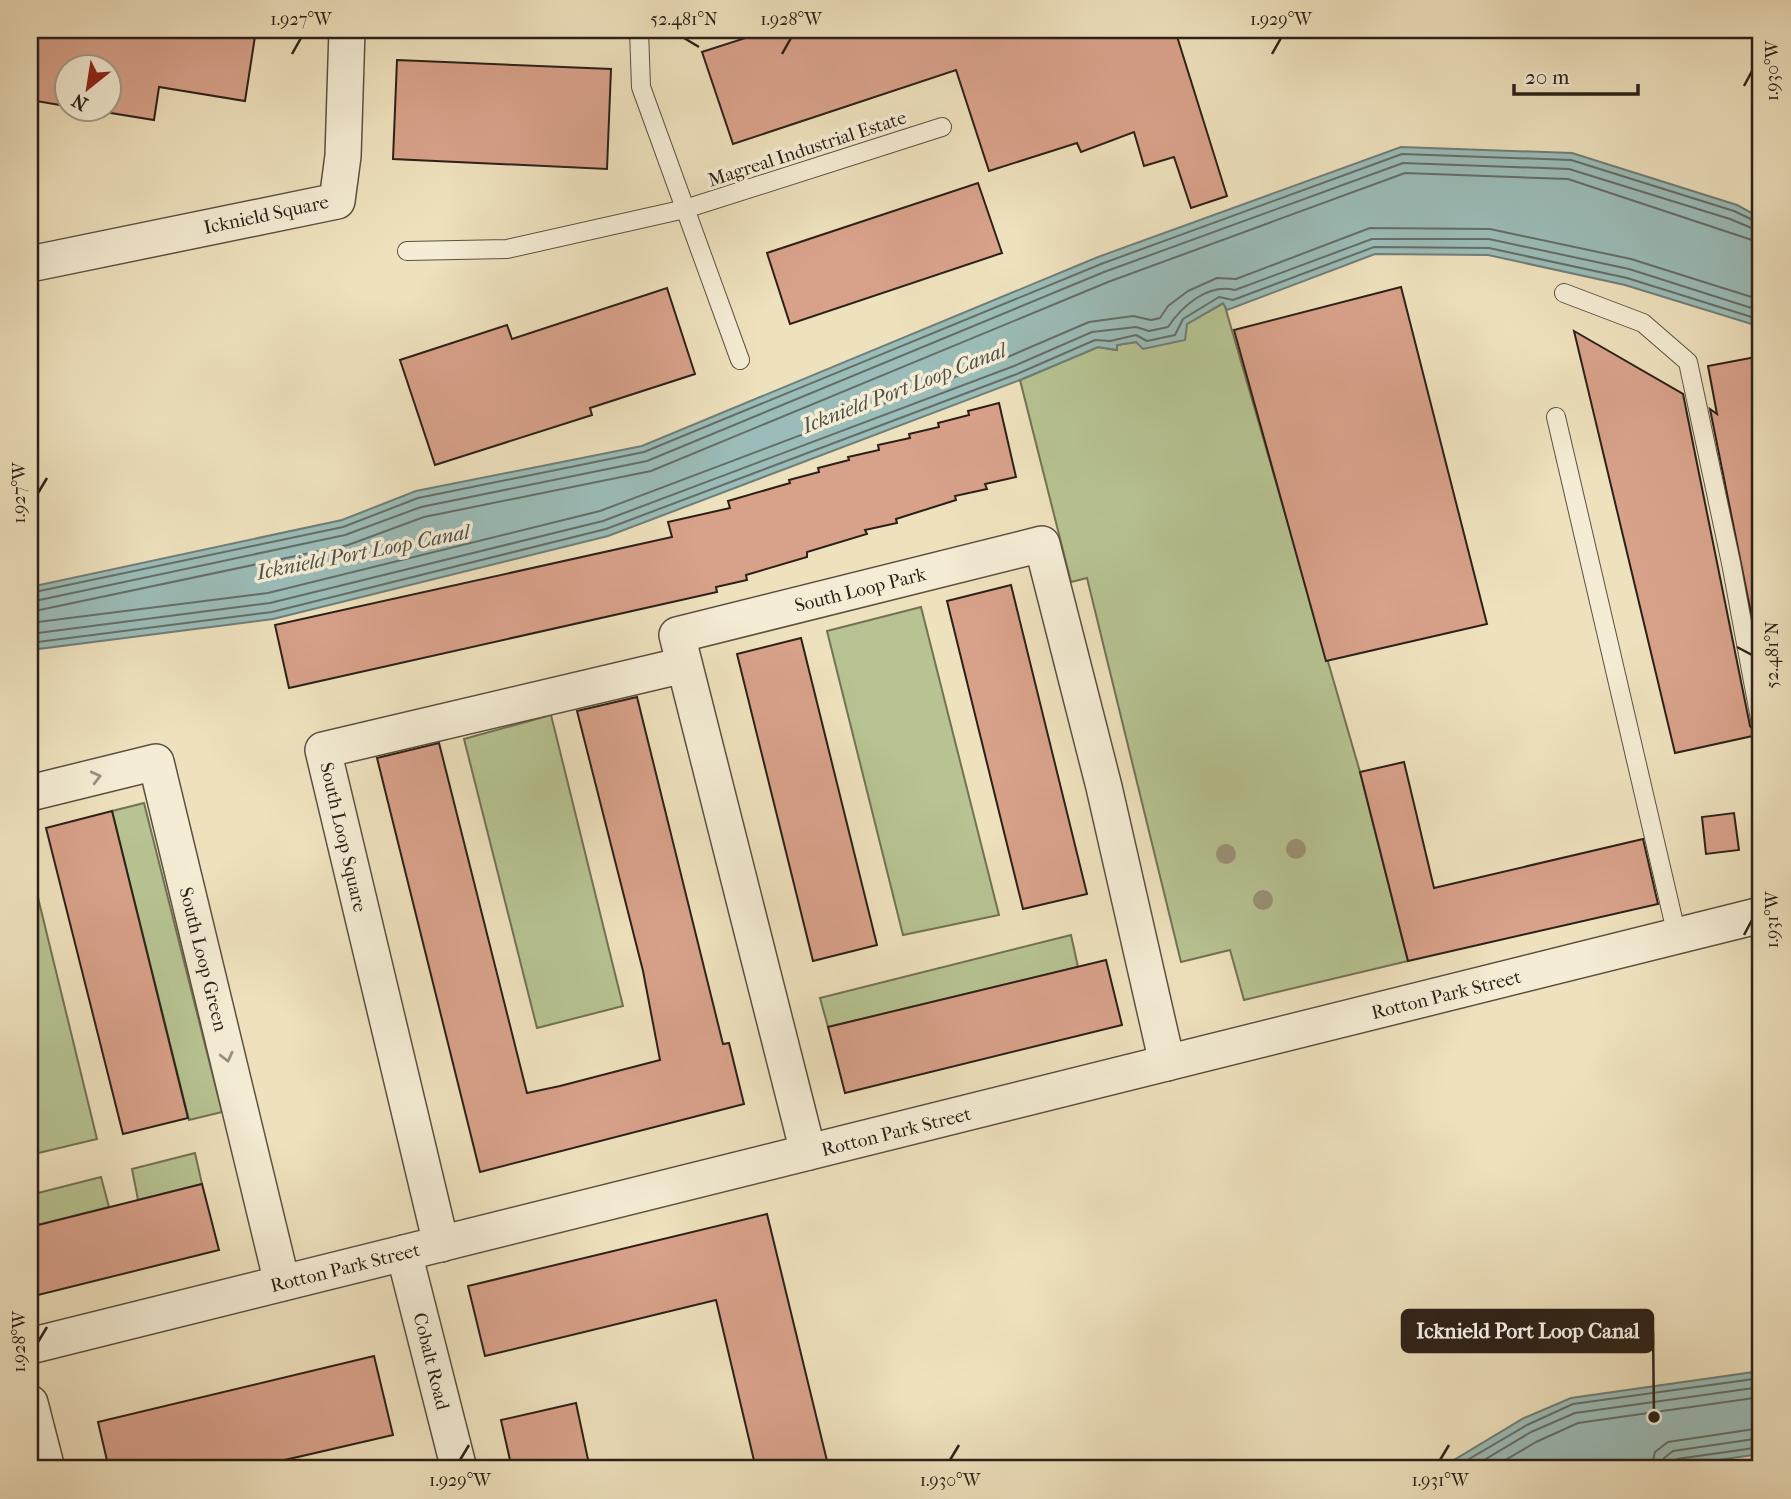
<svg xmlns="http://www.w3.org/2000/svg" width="1791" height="1499" font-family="'IM FELL French Canon',serif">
<rect width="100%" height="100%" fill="#eee1bd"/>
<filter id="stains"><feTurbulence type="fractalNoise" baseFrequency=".00286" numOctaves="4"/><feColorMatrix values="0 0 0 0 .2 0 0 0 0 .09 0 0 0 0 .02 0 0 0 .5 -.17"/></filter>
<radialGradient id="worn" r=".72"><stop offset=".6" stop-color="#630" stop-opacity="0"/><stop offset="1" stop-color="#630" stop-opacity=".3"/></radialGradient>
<g fill="#b7c392" stroke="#727255" stroke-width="2">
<path d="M1224,303L1360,772L1408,961L1244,1000L1230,950L1181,962L1087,578L1071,582L1020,380L1098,347L1117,350V345L1184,334L1187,324Z"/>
<path d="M921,607L999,915L903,935L827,631Z"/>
<path d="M551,715L623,1006L537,1028L464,739Z"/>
<path d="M144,803L222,1112L189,1120L112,811Z"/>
<path d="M30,865L97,1139L30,1155Z"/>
<path d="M1071,935L1078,967L828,1027L820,998Z"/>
<path d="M195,1153L202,1184L138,1200L132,1169Z"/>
<path d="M101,1177L109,1207L30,1227V1195Z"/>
</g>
<g fill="#9bbcb8" stroke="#6f7e78" stroke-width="2">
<path d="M1401,147L1572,153L1737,205L1761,218V327L1625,285L1488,255L1375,254L1227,310L1223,303L1187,324L1185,340L1143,349L1136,342L1117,345V350L1098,347L1020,380L608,536L273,619L30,650V587L342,520L416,491L642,446L1098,257Z"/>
<path d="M1761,1371V1454L1654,1469H1439L1524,1418L1571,1398Z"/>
</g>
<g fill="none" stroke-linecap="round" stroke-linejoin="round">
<g stroke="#646e68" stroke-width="2">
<path d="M30,593L343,527L418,498L644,452L1101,264L1402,154L1571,160L1734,211L1761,224"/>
<path d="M30,602L345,535L421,507L647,461L1104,272L1403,163L1569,169L1730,219L1761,232"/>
<path d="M30,612L348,545L424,517L651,471L1108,282L1405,173L1568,179L1761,243"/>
<path d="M30,623L268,593L600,511L1010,356L1089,322L1133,316L1151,320L1160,318L1168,306L1188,291L1217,278L1236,279L1370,228L1490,229L1631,259L1761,300"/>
<path d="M30,634L270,603L603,521L1014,366L1092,332L1136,327L1149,331L1168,327C1182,306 1208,283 1235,290L1372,239H1489L1629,269L1761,311"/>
<path d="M30,643L272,612L606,529L1017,374L1095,340L1110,341L1136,335L1147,341L1175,335L1183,319L1219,297L1233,300L1374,247L1489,248L1627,278L1761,320"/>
<path d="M1452,1469L1527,1425L1573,1404L1761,1378"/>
<path d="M1469,1469L1531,1432L1575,1413L1761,1387"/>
<path d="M1490,1469L1536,1442L1578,1423L1761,1397"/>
<path d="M1651,1469L1655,1452L1668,1442L1761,1428"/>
<path d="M1661,1469L1664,1458L1673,1451L1761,1438"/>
<path d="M1670,1469L1671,1463L1677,1459L1761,1447"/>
</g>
</g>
<g fill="#d8a18a" stroke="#2c2118" stroke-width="2">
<path d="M30,30H256L245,101L159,87L154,120L80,108H108V66H66V106L30,100Z"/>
<path d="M770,30H1175L1227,196L1191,208L1174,157L1144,166L1134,132L1081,152L1077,143L989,171L956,70L733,144L702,52Z"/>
<path d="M397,60L611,69L607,169L393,159Z"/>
<path d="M978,183L1002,253L790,324L767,253Z"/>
<path d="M1401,287L1487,624L1326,661L1234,330Z"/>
<path d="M667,288L695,374L590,408L592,415L435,465L400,360L507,325L512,339Z"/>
<path d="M1574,331L1683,394L1750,726L1757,735L1675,753Z"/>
<path d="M1761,356V663L1710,409L1717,414L1708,366Z"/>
<path d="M999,403L1016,477L985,484L987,489L955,496L956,500L896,519L897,523L865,530L867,534L807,552V557L746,575L747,580L716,587L717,592L289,688L275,625L672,537L668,522L730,508L728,501L790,483L789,480L819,472L818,468L849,460L848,457L879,450L878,445L910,438L909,434L939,427L938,423L969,415L968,411Z"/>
<path d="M1011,585L1087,894L1023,909L947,601Z"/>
<path d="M801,638L877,945L813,961L737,654Z"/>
<path d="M637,697L723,1044L729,1043L744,1104L480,1172L377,758L439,743L527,1093L560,1086L660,1060L643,971L577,711Z"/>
<path d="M1404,762L1434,888L1643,839L1658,904L1408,961L1360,772Z"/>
<path d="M112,811L188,1118L123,1134L46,828Z"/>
<path d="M1734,813L1739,850L1706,854L1702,817Z"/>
<path d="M1106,960L1122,1025L845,1093L828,1027Z"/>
<path d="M202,1184L219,1250L30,1297V1227Z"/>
<path d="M767,1214L829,1469H756L716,1300L485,1356L468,1286Z"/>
<path d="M374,1356L393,1435L246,1469H109L98,1422Z"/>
<path d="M576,1403L590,1469H512L501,1420Z"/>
</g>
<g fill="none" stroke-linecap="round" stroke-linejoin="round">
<defs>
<g id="service">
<path d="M639,30L641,87L740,360"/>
<path d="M407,251L507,249L685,209L942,127"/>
<path d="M1564,293L1643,323L1688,362L1731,563L1761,724"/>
<path d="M1556,417L1677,936"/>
</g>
<g id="minor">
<path d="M30,264L337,201L343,156L347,30"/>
<path d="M30,793L156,762L282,1283"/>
<path d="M808,1152L677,635L1042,544L1104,787L1167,1063"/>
<path d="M441,1244L323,750L684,665"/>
<path d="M404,1253L459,1469"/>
<path d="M30,1346L1761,915"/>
<path d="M30,1403L47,1469"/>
</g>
</defs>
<use href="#service" stroke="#5c5141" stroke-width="20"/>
<use href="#minor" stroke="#5c5141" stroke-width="38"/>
<use href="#service" stroke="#f4ecd4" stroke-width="18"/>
<use href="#minor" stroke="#f4ecd4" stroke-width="35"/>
</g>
<g fill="#9a9277">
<circle cx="1296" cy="849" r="10"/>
<circle cx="1226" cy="854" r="10"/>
<circle cx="1263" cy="900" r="10"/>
</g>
<defs><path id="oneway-chevron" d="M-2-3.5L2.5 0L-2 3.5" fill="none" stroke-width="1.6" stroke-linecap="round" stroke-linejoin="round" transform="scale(1.75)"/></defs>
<g stroke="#9a917f">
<use href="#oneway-chevron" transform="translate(96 777) rotate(-14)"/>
<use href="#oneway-chevron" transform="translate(227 1057) rotate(76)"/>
</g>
<path fill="none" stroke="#2c2118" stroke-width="2.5" d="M684,38L699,47M292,54L301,38M782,54L791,38M1272,54L1281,38M1744,86L1752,71M38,493L47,478M1737,647L1752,655M1744,935L1752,920M38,1342L47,1327M460,1460L469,1445M950,1460L959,1445M1440,1460L1449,1445"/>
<g text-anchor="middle" stroke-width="7" stroke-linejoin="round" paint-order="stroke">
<g font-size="19" fill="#2c2118" stroke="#f4ecd4">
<text transform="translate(807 148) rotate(-18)" y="7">Magreal Industrial Estate</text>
<text transform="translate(266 214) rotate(-12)" y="7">Icknield Square</text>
<text transform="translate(860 589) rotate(-14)" y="7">South Loop Park</text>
<text transform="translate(344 837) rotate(77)" y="7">South Loop Square</text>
<text transform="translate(204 959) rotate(76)" y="7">South Loop Green</text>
<text transform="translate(1446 994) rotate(-14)" y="7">Rotton Park Street</text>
<text transform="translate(896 1131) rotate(-14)" y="7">Rotton Park Street</text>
<text transform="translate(345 1267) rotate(-14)" y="7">Rotton Park Street</text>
<text transform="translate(432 1361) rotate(76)" y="7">Cobalt Road</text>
</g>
<g font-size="21" font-style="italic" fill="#4d5048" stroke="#f4ecd4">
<text transform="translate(904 388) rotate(-21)" y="7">Icknield Port Loop Canal</text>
<text transform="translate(363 552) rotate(-11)" y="7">Icknield Port Loop Canal</text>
</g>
</g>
<path fill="none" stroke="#2c2118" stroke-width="2.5" d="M1654 1417L1653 1331"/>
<circle fill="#2c2118" stroke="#f4ecd4" stroke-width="2.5" cx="1654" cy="1417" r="7"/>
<rect fill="#2c2118" stroke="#2c2118" stroke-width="2.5" x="1402" y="1310" width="251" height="42" rx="7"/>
<g font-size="21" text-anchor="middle" font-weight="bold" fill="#fff">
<text x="1528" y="1338">Icknield Port Loop Canal</text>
</g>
<rect width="1791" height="1499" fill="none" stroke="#eee1bd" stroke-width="77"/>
<g transform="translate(88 88) rotate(210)"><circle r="33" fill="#f4ecd4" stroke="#a49b89" stroke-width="2"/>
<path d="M0-5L12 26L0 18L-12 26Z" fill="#8f2418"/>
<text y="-10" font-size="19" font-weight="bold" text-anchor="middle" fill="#2c2118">N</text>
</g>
<path d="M1514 84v10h124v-10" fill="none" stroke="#2c2118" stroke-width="3.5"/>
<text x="1525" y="84" font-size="21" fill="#2c2118" stroke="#f4ecd4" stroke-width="5" paint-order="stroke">20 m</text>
<rect x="38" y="38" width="1714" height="1422" fill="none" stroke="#2c2118" stroke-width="2.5"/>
<g font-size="18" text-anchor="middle" fill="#2c2118">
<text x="301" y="25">1.927°W</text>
<text x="684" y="25">52.481°N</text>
<text x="791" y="25">1.928°W</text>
<text x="1281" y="25">1.929°W</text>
<text transform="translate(1772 71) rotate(-90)" y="6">1.930°W</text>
<text transform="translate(19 493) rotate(-90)" y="6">1.927°W</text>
<text transform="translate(1772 655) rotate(-90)" y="6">52.481°N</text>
<text transform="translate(1772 920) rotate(-90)" y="6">1.931°W</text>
<text transform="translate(19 1342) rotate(-90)" y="6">1.928°W</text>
<text x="460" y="1486">1.929°W</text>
<text x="950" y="1486">1.930°W</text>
<text x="1440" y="1486">1.931°W</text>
</g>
<rect width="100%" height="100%" filter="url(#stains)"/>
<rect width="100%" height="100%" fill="url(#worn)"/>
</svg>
